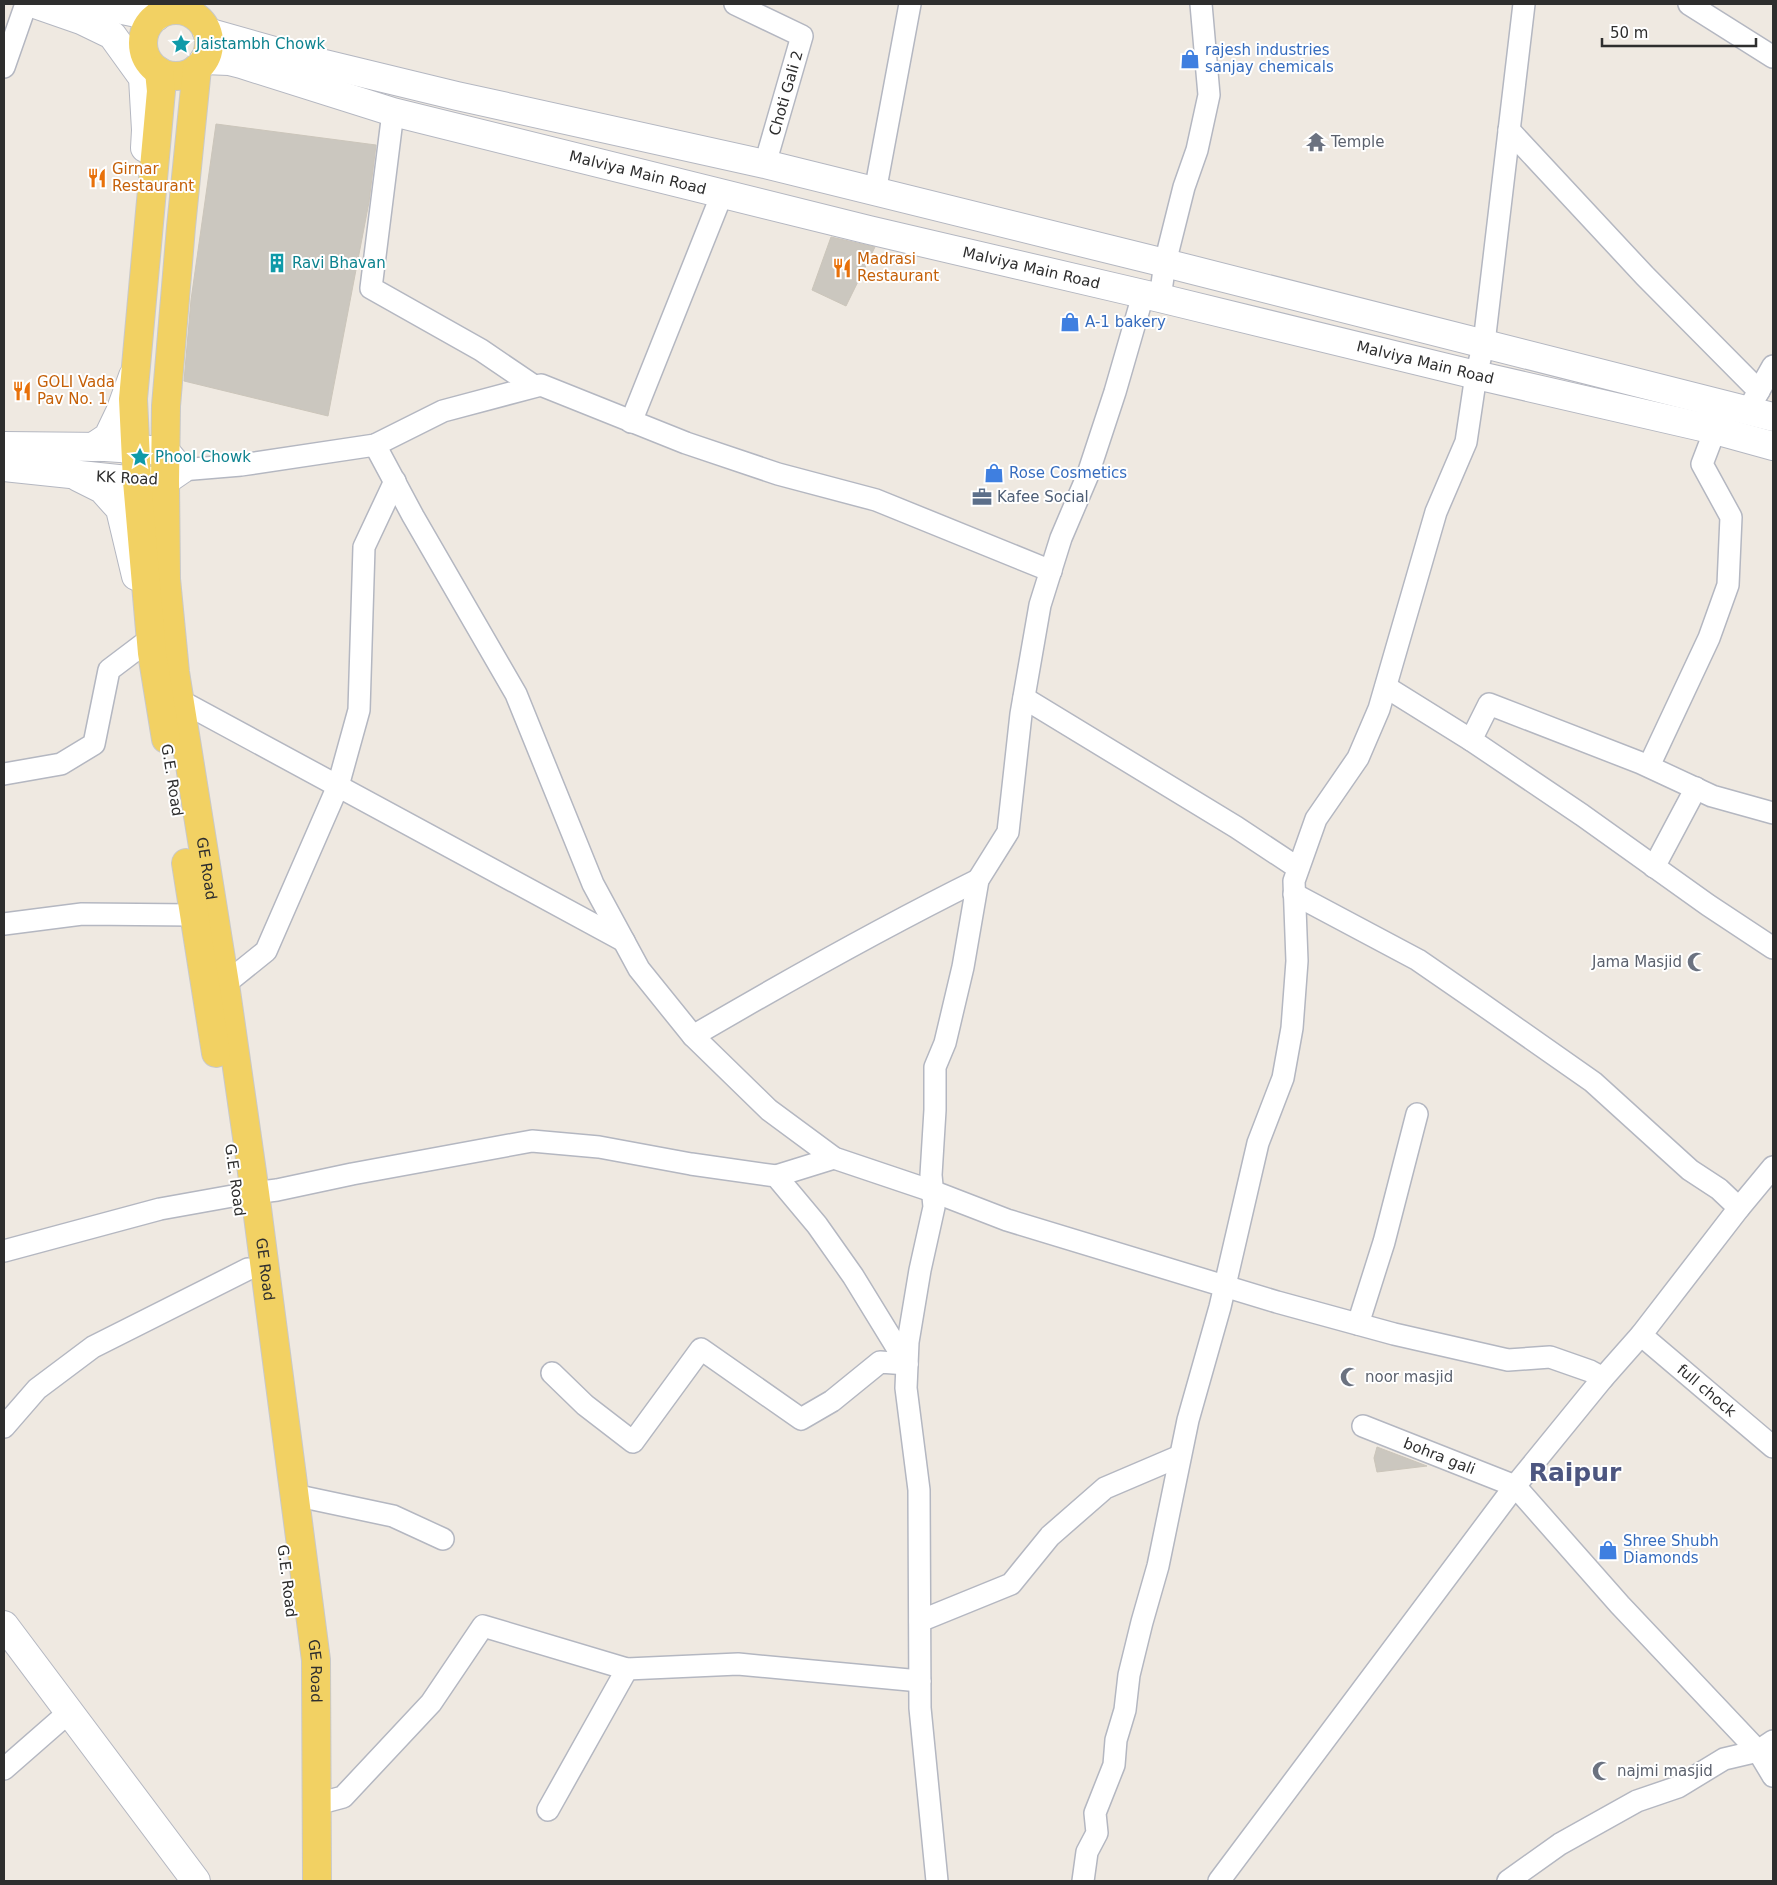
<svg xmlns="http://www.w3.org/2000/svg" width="1777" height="1885" font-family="'DejaVu Sans',sans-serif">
<rect width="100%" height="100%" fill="#efe9e1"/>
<g fill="#cbc7bf" stroke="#cbc5ba">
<path d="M216,124L376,145L369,202L328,416L184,381L191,300Z"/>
<path d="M831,237L875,247L846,306L812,290Z"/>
<path d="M1377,1447L1427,1466L1377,1472L1374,1458Z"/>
</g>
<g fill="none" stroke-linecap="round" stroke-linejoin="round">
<defs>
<g id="minor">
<path d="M735,4L802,36L765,164"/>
<path d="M1689,4L1773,57"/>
<path d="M4,67L26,4"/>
<path d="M393,112L371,288L481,350L534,386"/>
<path d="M1509,130L1645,276L1759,391"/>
<path d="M875,192L910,4"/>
<path d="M1160,298L1165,263L1184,187L1197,150L1209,95L1201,4"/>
<path d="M1752,403L1773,366"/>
<path d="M631,422L722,194"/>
<path d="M375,445L413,516L516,694L593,884L639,969L693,1036L769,1110L834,1158L932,1191L1007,1220L1277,1302L1394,1334L1508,1360L1550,1357L1590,1371L1603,1378"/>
<path d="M181,470L241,465L375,445L443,411L541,385L686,443L778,474L876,500L1051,571"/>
<path d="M1386,687L1471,740L1582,815L1708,905L1773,948"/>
<path d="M1024,698L1236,827L1298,868"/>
<path d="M179,700L624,941"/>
<path d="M1471,740L1489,704L1641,763L1712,796L1773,813"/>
<path d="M1649,766L1709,638L1728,585L1731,517L1702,464L1715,430"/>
<path d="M4,774L61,764L94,744L109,670L150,639L162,637"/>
<path d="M1654,867L1696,788"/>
<path d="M1294,894L1418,960L1476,1000L1593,1082L1690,1170L1719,1189L1739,1208"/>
<path d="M4,924L82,914L194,915"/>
<path d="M225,984L266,951L338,786L359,710L364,547L395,481"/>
<path d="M693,1036C787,981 881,928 978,880"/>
<path d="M776,1176L834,1158"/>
<path d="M4,1251L160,1209L238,1195L277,1190L352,1174L532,1141L599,1147L691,1164L776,1176L817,1225L853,1276L907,1364"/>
<path d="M1358,1324L1384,1242L1417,1114"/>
<path id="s1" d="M1641,1335L1773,1447"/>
<path d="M552,1373L585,1405L633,1442L701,1349L801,1419L832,1401L880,1362L907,1364"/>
<path id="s2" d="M1363,1426L1515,1486L1620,1605L1758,1751L1773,1776"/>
<path d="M4,1427L37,1389L93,1347L248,1269"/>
<path d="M294,1495L393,1516L443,1539"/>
<path d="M920,1621L1011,1584L1050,1536L1105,1488L1180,1456"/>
<path d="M4,1769L68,1713"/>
<path d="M317,1804L343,1797L431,1703L483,1626L627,1669L738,1664L920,1681"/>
<path d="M548,1810L627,1669"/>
<path d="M937,1881L920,1708L919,1490L906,1388L908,1342L920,1270L934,1207L931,1175L935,1110V1067L945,1043L963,967L978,880L1008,832L1021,714L1040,605L1061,538L1087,477L1115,392L1143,295"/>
<path d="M1083,1881L1087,1852L1097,1833L1095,1813L1114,1765L1116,1740L1125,1710L1129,1675L1142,1622L1158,1566L1188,1420L1220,1307L1258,1143L1283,1078L1292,1028L1297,961L1294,881L1316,819L1358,758L1379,709L1436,512L1466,442L1476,375L1484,343L1524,4"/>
<path d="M1219,1881L1515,1486L1603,1378L1641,1335L1739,1208L1773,1167"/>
<path d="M1508,1881L1560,1844L1637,1801L1678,1787L1724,1759L1758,1751L1773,1741"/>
</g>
<g id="tertiary">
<path d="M35,4L81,20L112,35L143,78L146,130L145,148"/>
<path d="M94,4L156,17"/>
<path d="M207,32L292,56L457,96L765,164L1165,263L1773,417"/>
<path id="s3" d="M204,60L229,61L241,64L393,112L869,230L1160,298L1476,375L1715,430L1773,446"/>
<path d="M4,446L105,447L165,451L181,470L165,481H137L4,467"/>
<path d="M93,447L108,437L120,412L133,376"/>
<path d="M78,477L102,489L120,509L136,576"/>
<path d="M4,1625L196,1881"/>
</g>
<g id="primary">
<circle cx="176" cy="43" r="33"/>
<path id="s4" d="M197,68L181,227L166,406L165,481L166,579L175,672L225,984L255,1193L316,1660L317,1881"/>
<path d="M159,71L161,91L133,399L137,481L152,653L166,739"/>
<path d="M186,863L216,1053"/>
</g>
</defs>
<use href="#minor" stroke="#b4b7c1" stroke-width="24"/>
<use href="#tertiary" stroke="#b4b7c1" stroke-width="30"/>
<use href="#primary" stroke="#c9c9c9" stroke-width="30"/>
<use href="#minor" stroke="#fff" stroke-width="21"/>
<use href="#tertiary" stroke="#fff" stroke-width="28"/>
<use href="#primary" stroke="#f2d163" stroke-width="28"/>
</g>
<defs>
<symbol id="sight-bare" viewBox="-9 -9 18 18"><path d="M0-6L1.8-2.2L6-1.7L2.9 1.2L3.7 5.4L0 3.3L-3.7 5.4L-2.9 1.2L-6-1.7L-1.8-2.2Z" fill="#0f9aa8" stroke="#fff" stroke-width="2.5" paint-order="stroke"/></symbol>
<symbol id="shop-bare" viewBox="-9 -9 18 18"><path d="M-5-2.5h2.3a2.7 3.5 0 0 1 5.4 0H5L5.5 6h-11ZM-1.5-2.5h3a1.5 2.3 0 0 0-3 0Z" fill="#3f7fe0" stroke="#fff" stroke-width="2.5" paint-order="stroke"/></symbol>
<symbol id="temple-bare" viewBox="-9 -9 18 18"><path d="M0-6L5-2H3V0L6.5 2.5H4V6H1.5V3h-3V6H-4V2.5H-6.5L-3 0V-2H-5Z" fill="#6b7280" stroke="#fff" stroke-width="2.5" paint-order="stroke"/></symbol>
<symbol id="restaurant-bare" viewBox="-9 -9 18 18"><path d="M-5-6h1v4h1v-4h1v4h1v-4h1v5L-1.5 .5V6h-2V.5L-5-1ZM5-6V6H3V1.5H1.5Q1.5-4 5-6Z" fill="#e8710a" stroke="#fff" stroke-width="2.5" paint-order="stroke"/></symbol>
<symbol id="building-bare" viewBox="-9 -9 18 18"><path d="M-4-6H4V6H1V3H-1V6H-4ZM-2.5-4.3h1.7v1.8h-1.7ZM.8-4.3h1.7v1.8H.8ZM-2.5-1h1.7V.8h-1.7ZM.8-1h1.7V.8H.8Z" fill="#0f9aa8" stroke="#fff" stroke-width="2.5" paint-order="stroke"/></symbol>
<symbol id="office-bare" viewBox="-9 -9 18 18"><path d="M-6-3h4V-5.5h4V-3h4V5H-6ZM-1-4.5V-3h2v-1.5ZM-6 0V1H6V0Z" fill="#5c6f8a" stroke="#fff" stroke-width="2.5" paint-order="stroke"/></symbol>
<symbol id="mosque-bare" viewBox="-9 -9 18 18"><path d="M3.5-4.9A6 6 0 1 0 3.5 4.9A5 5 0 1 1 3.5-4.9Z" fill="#6b7280" stroke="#fff" stroke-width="2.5" paint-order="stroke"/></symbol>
</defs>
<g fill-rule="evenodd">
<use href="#sight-bare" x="167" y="30" width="28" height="28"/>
<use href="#shop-bare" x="1176" y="45" width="28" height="28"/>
<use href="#temple-bare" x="1302" y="128" width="28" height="28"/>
<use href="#restaurant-bare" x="83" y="164" width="28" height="28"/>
<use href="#building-bare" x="263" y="249" width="28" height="28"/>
<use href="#restaurant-bare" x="828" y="254" width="28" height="28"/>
<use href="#shop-bare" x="1056" y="308" width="28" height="28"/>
<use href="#restaurant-bare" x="8" y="377" width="28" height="28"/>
<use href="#sight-bare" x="126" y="443" width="28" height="28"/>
<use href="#shop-bare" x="980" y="459" width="28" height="28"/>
<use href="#office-bare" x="968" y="483" width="28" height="28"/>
<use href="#mosque-bare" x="1683" y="948" width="28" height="28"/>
<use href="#mosque-bare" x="1336" y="1363" width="28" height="28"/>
<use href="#shop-bare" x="1594" y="1536" width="28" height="28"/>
<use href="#mosque-bare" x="1588" y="1757" width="28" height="28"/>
</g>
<g text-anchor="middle" stroke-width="4" stroke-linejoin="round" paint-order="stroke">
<g font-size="15" fill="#0d838f" stroke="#fff" text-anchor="start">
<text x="196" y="49">Jaistambh Chowk</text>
<text x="292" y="268">Ravi Bhavan</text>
<text x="155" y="462">Phool Chowk</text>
</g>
<g font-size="15" fill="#366cbe" stroke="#fff" text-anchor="start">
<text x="1205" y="55">rajesh industries<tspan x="1205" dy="17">sanjay chemicals</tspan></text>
<text x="1085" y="327">A-1 bakery</text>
<text x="1009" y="478">Rose Cosmetics</text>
<text x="1623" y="1546">Shree Shubh<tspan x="1623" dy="17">Diamonds</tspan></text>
</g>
<g font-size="15" fill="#2e2e2e" stroke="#fff">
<text transform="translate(786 93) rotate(-74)" y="5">Choti Gali 2</text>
<text dy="5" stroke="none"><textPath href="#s3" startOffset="449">Malviya Main Road</textPath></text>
<text dy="5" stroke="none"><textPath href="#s3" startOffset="854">Malviya Main Road</textPath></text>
<text dy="5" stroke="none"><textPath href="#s3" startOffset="1259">Malviya Main Road</textPath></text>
<text transform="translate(127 478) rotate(3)" y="5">KK Road</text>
<text transform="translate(172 780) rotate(81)" y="5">G.E. Road</text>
<text dy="5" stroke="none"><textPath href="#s4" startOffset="805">GE Road</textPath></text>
<text transform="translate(235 1180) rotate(82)" y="5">G.E. Road</text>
<text dy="5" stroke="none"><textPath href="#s4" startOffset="1210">GE Road</textPath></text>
<text dy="5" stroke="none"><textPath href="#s1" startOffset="86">full chock</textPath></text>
<text dy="5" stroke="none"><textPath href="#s2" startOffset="82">bohra gali</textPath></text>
<text transform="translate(287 1581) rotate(83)" y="5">G.E. Road</text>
<text dy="5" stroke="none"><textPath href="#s4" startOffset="1615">GE Road</textPath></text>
</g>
<g font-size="15" fill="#5b616d" stroke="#fff" text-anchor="start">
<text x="1331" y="147">Temple</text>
<text x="1682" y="967" text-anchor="end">Jama Masjid</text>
<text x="1365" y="1382">noor masjid</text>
<text x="1617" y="1776">najmi masjid</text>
</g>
<g font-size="15" fill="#c56008" stroke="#fff" text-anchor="start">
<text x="112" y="174">Girnar<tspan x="112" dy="17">Restaurant</tspan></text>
<text x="857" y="264">Madrasi<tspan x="857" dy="17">Restaurant</tspan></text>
<text x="37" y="387">GOLI Vada<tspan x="37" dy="17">Pav No. 1</tspan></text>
</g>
<g font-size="15" fill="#4e5e75" stroke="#fff" text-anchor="start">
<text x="997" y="502">Kafee Social</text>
</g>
<g font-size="25" font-weight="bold" fill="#4d5680" stroke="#fff">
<text x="1575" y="1481">Raipur</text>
</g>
</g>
<rect width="1777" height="1885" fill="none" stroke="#2e2e2e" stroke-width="10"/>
<path d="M1602 38v8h154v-8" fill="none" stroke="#2e2e2e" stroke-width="2.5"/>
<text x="1610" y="38" font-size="15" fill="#2e2e2e" stroke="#ffffff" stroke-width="4" paint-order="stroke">50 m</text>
</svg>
